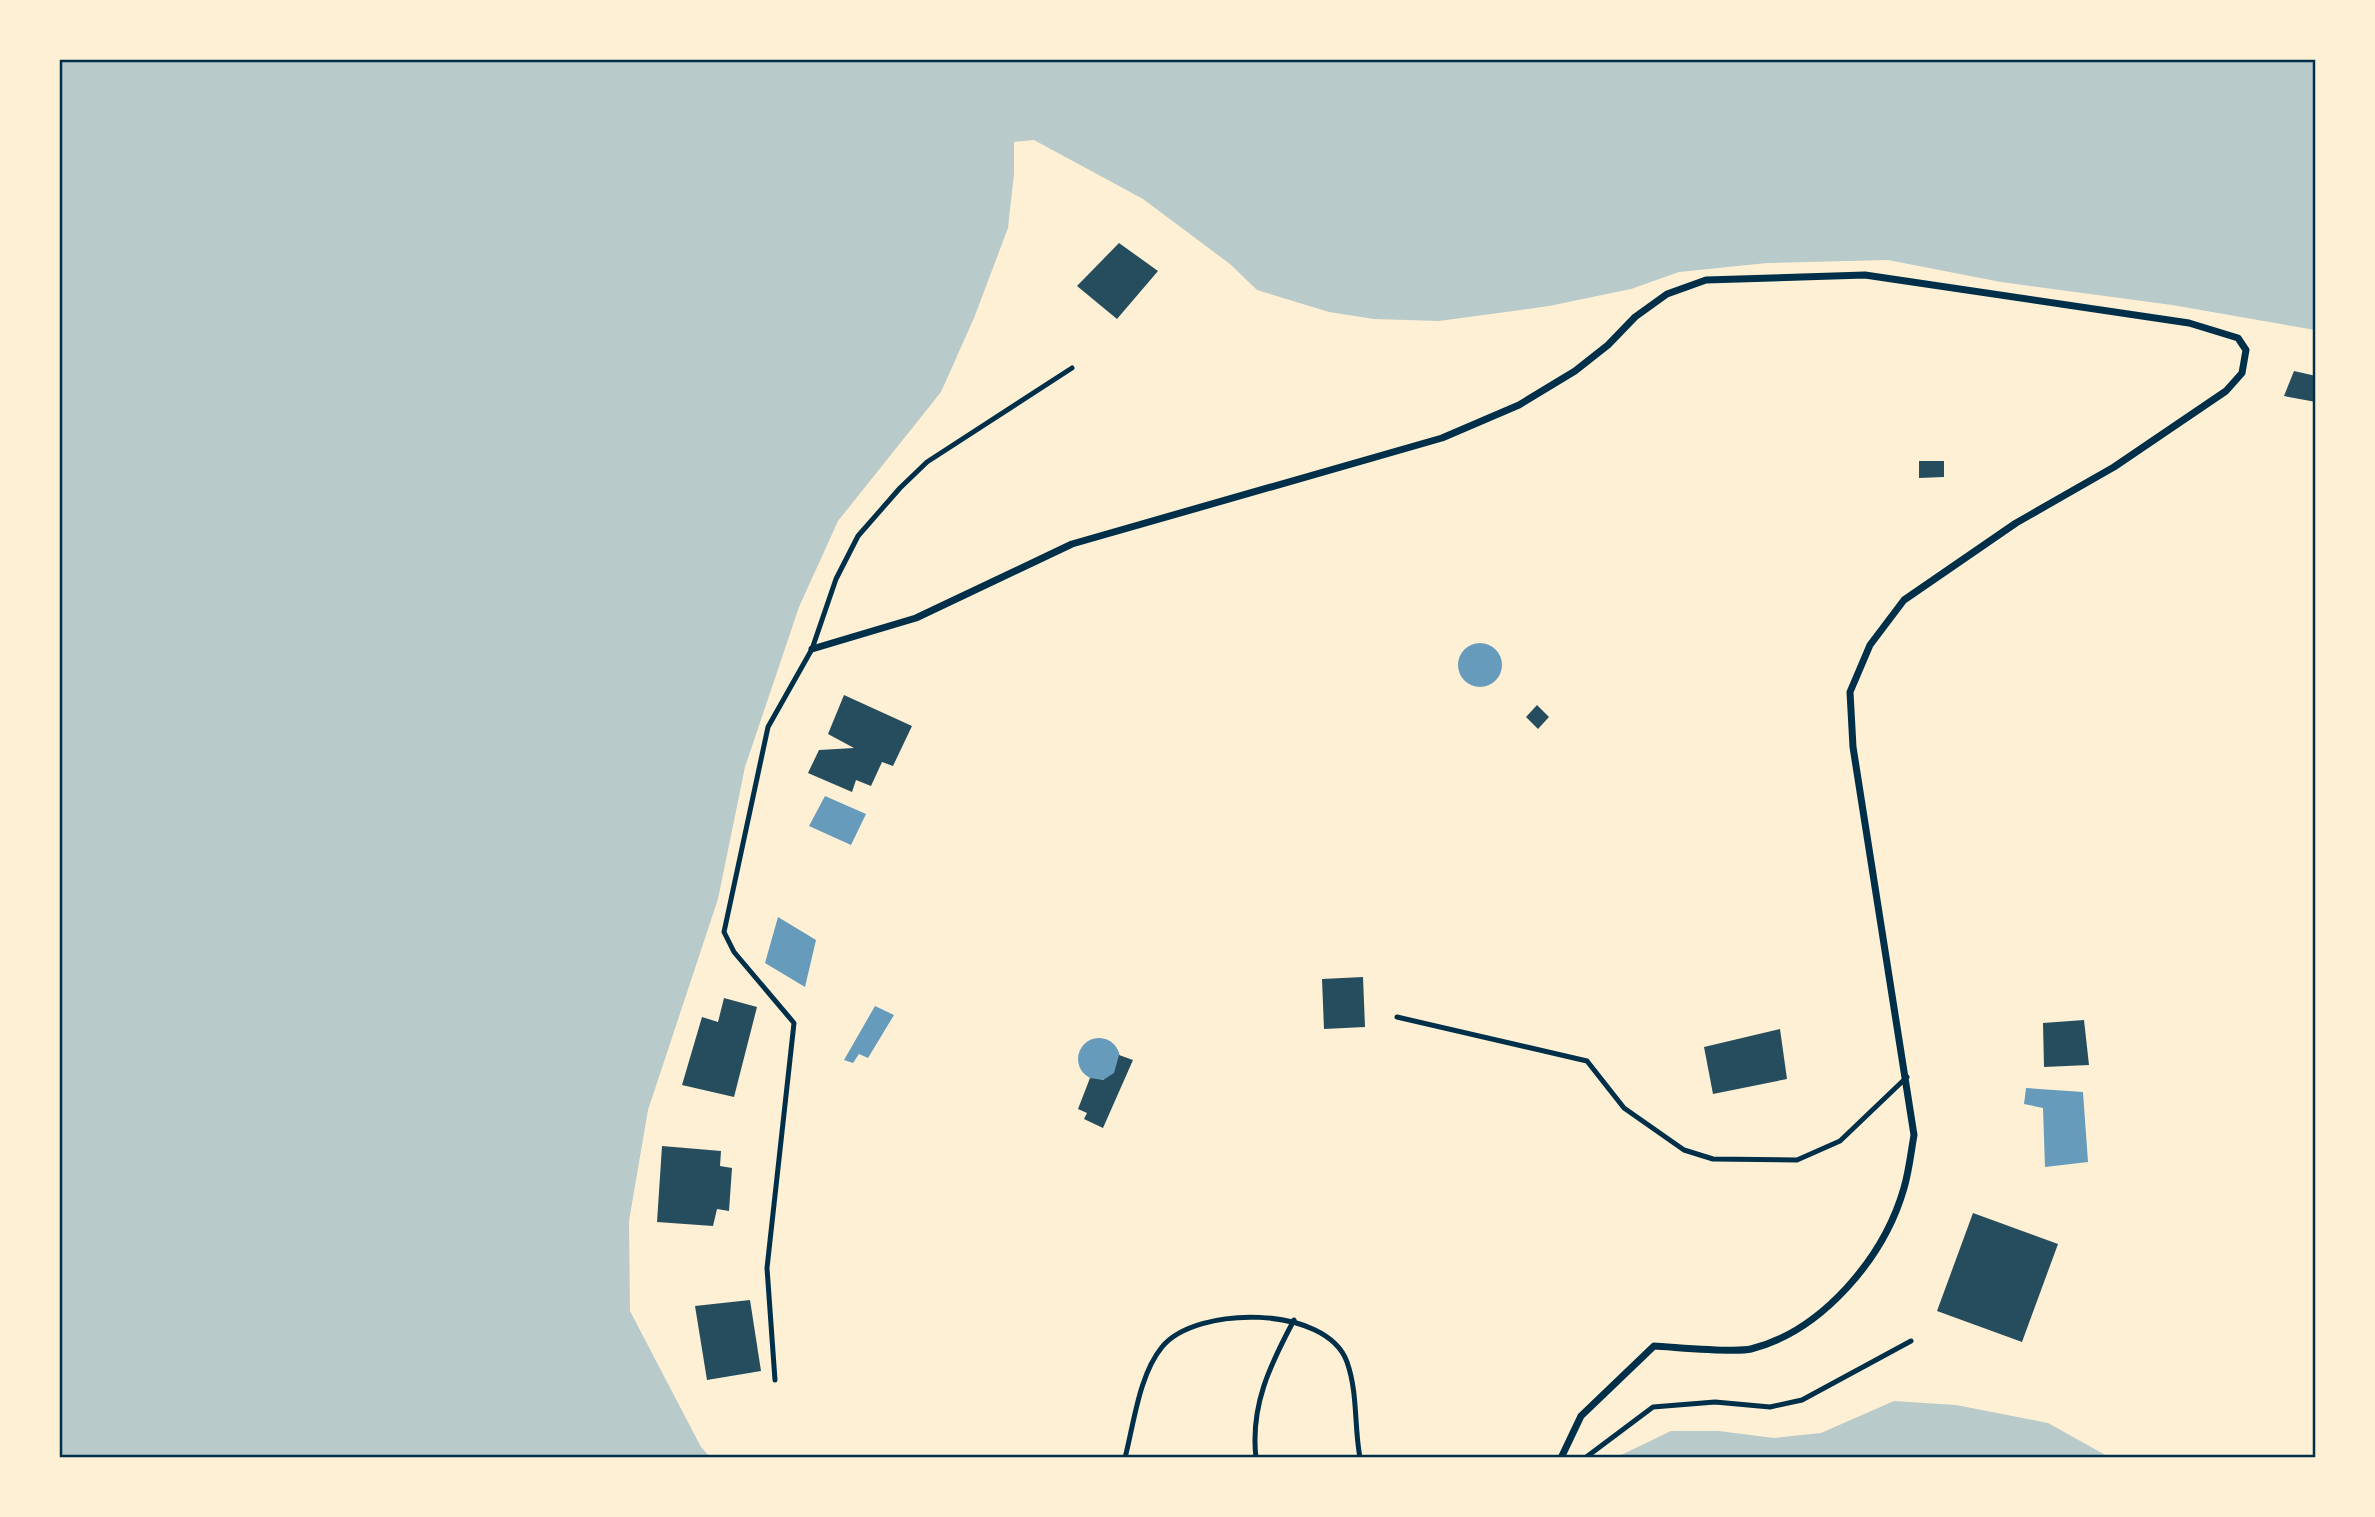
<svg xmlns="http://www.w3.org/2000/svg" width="2375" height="1517" font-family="Montserrat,sans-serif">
<rect width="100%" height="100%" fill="#fdf0d5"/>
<g fill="#b9caca">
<path d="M60,60H2315V330L2172,305L2001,282L1888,260L1767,263L1679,272L1631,289L1549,306L1439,321L1374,319L1329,312L1257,290L1230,264L1143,199L1034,140L1014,142V174L1008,228L974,318L941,392L838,521L799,607L745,767L718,899L648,1110L629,1221L630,1311L701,1447L710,1457H60Z"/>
<path d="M1894,1401L1956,1405L2048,1423L2109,1457H1617L1671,1431H1719L1774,1438L1821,1433Z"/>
</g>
<g fill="#669bbc">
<circle cx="1480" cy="665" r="22"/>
<path d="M825,796L866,814L851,845L809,826Z"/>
<path d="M778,917L816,940L805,987L765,963Z"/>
<path d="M875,1006L894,1015L868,1058L859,1054L853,1063L844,1060Z"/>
<circle cx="1099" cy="1059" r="21"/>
<path d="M2026,1088L2083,1092L2088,1162L2045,1167L2043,1108L2024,1104Z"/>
</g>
<g fill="#264d5e">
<path d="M1119,243L1158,271L1117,319L1077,286Z"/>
<path d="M2294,371L2316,376V402L2284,396Z"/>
<path d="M1919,461H1944V477L1919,478Z"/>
<path d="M844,695L912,726L893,766L882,762L871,786L856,780L852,792L808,773L819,750L854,748L828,734Z"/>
<path d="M1537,705L1549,717L1538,729L1526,717Z"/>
<path d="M1363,977L1365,1027L1324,1029L1322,979Z"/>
<path d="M724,998L757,1007L734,1097L682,1085L702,1017L718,1022Z"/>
<path d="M2084,1020L2089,1065L2044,1067L2043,1023Z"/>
<path d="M1780,1029L1787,1079L1713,1094L1704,1047Z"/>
<path d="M1119,1055L1133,1060L1103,1128L1084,1119L1087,1113L1078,1109L1090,1078L1103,1080L1114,1073Z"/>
<path d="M662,1146L721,1151L720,1166L732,1168L729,1211L717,1209L713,1226L657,1222Z"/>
<path d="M1973,1213L2058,1244L2022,1342L1937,1311Z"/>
<path d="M750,1300L761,1371L707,1380L695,1306Z"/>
</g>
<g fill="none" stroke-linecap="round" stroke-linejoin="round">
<g stroke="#003049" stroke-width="5">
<path d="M1397,1017L1587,1061L1624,1108L1684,1150L1713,1159L1797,1160L1840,1141L1907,1077"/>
<path d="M775,1380L767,1268L794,1023L734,952L724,932L768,727L812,649L836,579L858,536L900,488L927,462L1072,368"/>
<path d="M1125,1458C1134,1423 1139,1375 1162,1347C1196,1305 1327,1305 1347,1362C1358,1393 1354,1426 1360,1458"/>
<path d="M1256,1458C1250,1406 1270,1365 1294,1320"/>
<path d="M1585,1458L1653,1407L1715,1402L1770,1407L1802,1400L1911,1341"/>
</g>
<path stroke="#003049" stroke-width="7" d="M812,649L916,618L1072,544L1442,438L1519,405L1575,371L1608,345L1635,317L1667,294L1706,280L1865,275L2189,323L2238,338L2246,350L2242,373L2226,391L2114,467L2016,523L1904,600L1870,645L1850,692L1853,747L1914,1135C1911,1152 1909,1171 1904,1188C1884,1258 1822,1331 1751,1349C1734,1353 1675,1347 1654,1346L1581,1416L1561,1458"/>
</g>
<rect width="2375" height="1517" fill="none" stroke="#fdf0d5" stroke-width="122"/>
<rect x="61" y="61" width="2253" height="1395" fill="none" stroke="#003049" stroke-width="2.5"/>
</svg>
